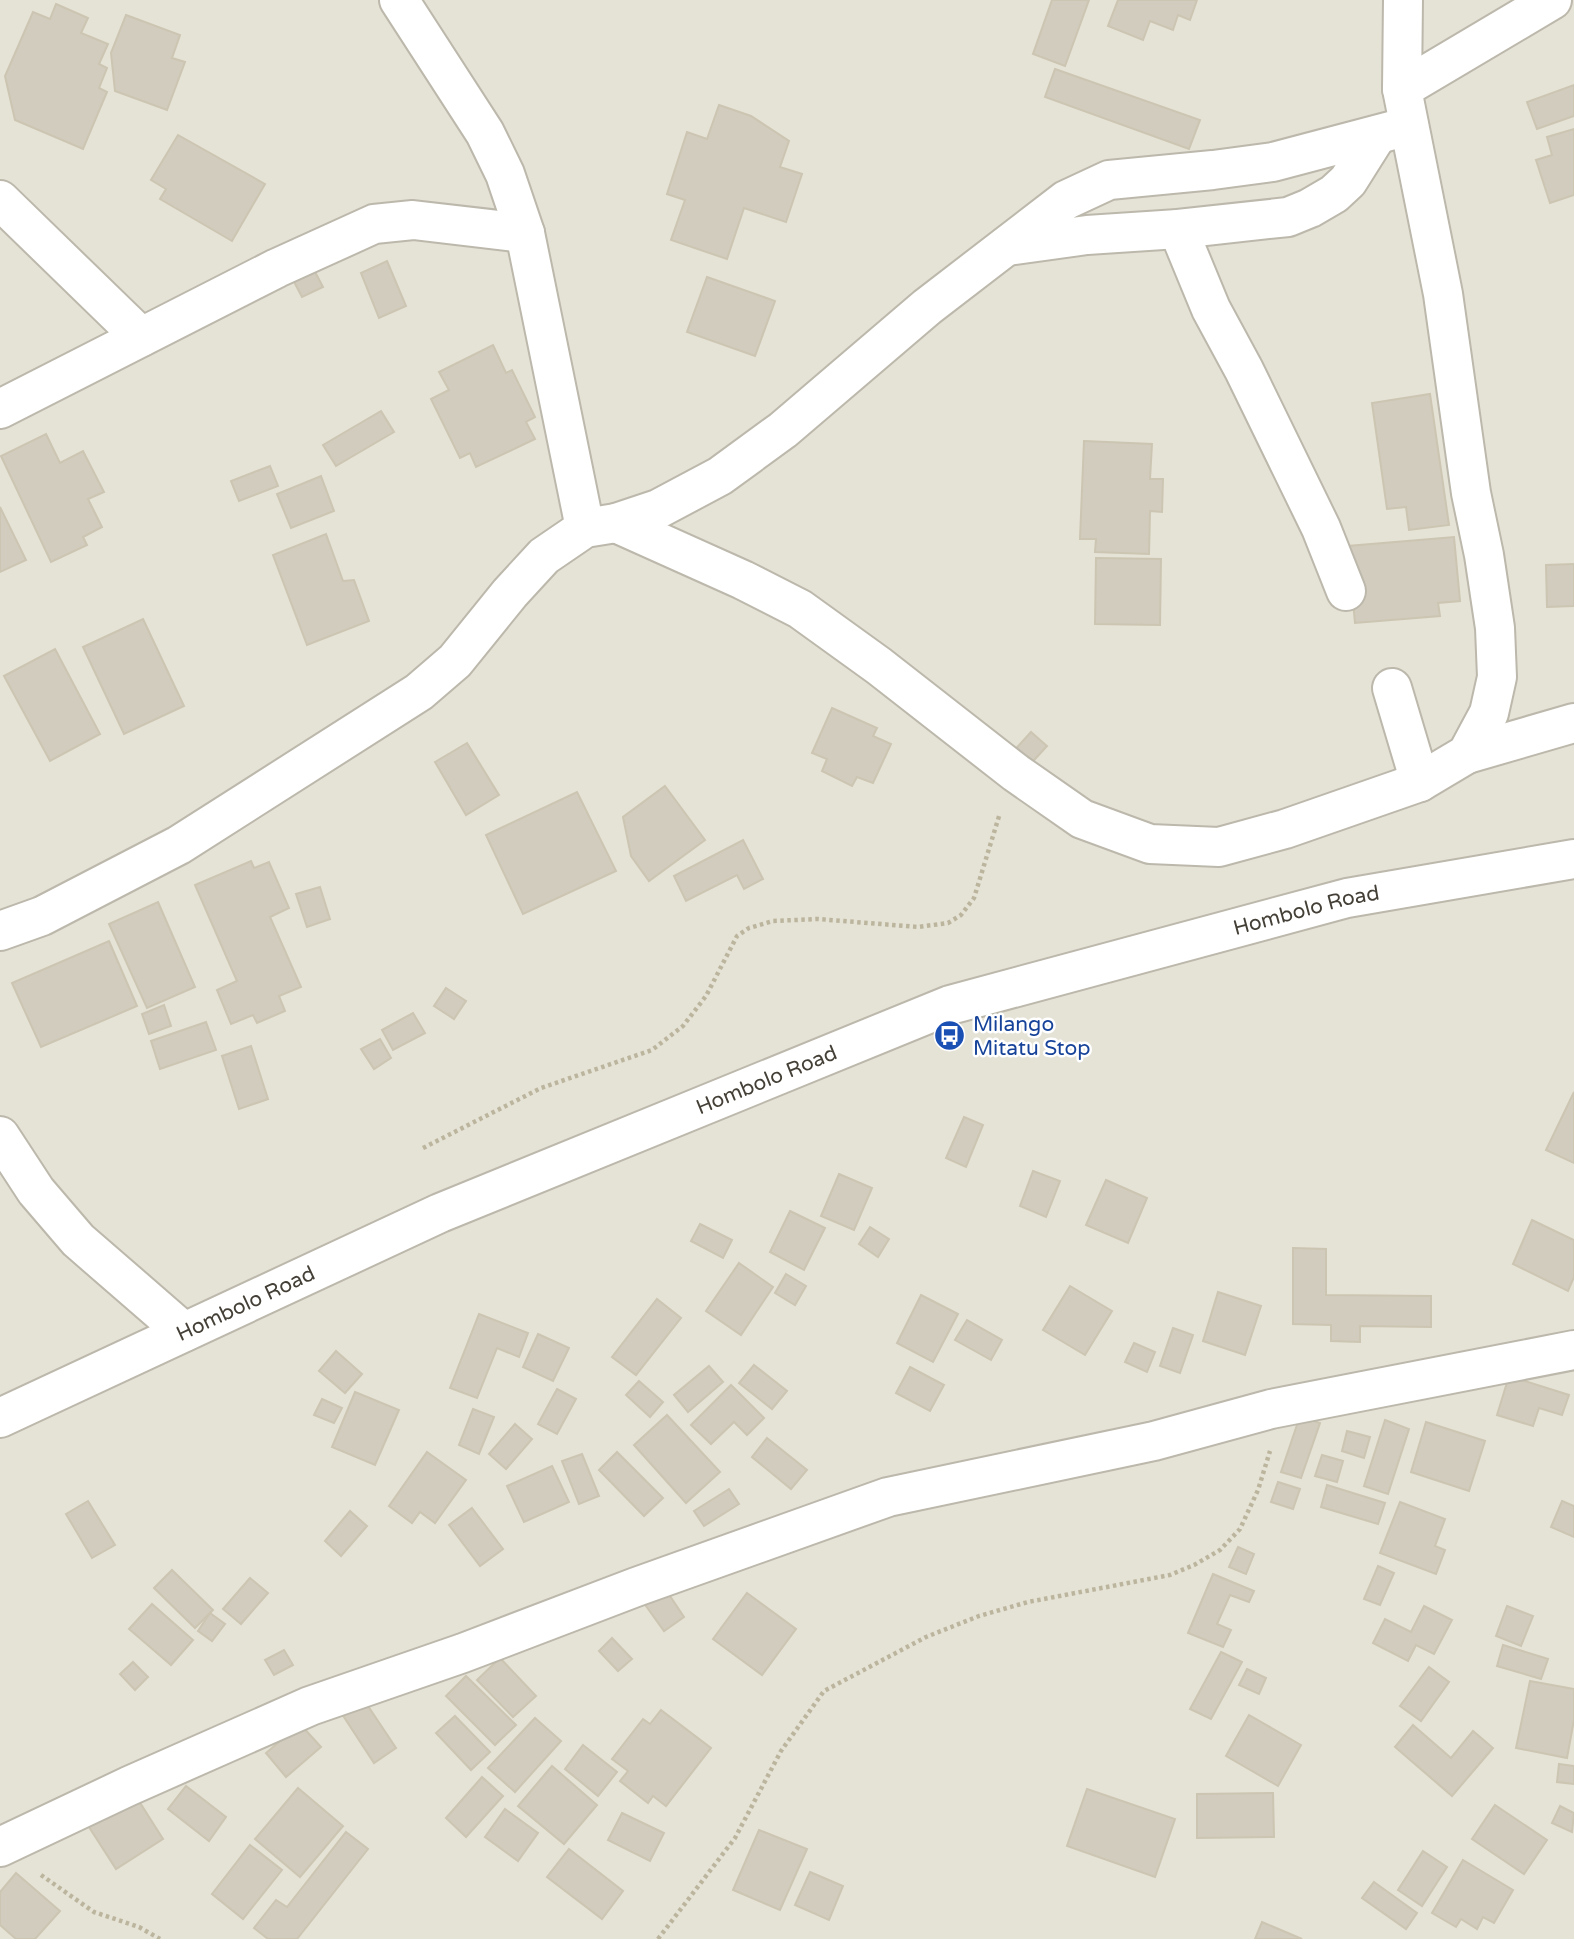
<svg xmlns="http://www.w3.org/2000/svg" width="1574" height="1939" font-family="'Varela Round',sans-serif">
<rect width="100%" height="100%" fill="#f2f0e8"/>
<rect fill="#e5e2d6" x="0" y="0" width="1574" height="1939"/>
<g fill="#d2ccbe" stroke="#ccc5b2" stroke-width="2">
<path d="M1052,0H1089L1065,66L1033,54Z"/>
<path d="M1118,0H1197L1190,20L1178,15L1173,30L1150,21L1143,40L1108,26Z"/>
<path d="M56,4L88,18L81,33L108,44L99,64L107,68L99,88L107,92L83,149L15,120L5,76L33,12L50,19Z"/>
<path d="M126,15L180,35L172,58L185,62L167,110L115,91L111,53Z"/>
<path d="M1055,69L1200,120L1189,149L1045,97Z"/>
<path d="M1574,85V116L1537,129L1527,102Z"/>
<path d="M719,105L751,116L789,141L780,167L802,174L786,222L744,208L727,259L671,240L685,200L667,194L687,132L707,139Z"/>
<path d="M1574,129V195L1550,203L1536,160L1552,155L1547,137Z"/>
<path d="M178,135L265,184L232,241L160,199L166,189L151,180Z"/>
<path d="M387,261L406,306L379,318L361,273Z"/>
<path d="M313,268L323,287L302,297L292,278Z"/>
<path d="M707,277L775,301L755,356L687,332Z"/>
<path d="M493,345L506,373L512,370L535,417L526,422L535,439L476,467L470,453L460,458L431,399L449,390L439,372Z"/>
<path d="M1430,394L1449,525L1409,530L1406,507L1387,509L1372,403Z"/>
<path d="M381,411L394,432L336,466L323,445Z"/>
<path d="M46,434L60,463L83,451L104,492L88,499L102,527L83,537L87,545L51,562L1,456Z"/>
<path d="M1084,441L1152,444L1150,479H1163L1162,512L1150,511L1149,554L1095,552L1096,539H1080Z"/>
<path d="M270,466L278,486L239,501L231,481Z"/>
<path d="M321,476L334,511L291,528L277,494Z"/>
<path d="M0,507L26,560L0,572Z"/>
<path d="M326,534L343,581L354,580L369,621L307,645L273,555Z"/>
<path d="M1454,537L1460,601L1438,603L1440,616L1355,623L1348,546Z"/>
<path d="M1096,558L1161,559L1160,625L1095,624Z"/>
<path d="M1574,564V606L1547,607L1546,565Z"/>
<path d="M143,619L184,706L124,734L83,647Z"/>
<path d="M55,649L100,734L50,761L4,676Z"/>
<path d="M832,708L877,728L873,736L891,744L873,783L857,777L852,786L822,771L827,759L812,753Z"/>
<path d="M1031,732L1047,746L1025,770L1009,756Z"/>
<path d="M467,743L499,795L466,815L435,762Z"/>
<path d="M665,786L705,840L649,881L631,856L623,817Z"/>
<path d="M577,792L616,871L523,914L486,835Z"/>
<path d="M743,840L763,879L744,889L737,875L686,901L674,876Z"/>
<path d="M251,861L254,868L269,862L289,908L270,917L301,987L279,996L285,1011L257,1023L253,1015L231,1024L217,990L237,981L195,885Z"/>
<path d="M320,887L330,919L307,927L296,894Z"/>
<path d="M158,902L195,987L147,1008L109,924Z"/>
<path d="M109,941L137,1006L41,1047L12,983Z"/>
<path d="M446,988L466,1001L454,1019L434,1006Z"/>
<path d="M164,1005L171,1026L149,1034L142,1014Z"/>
<path d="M413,1013L425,1033L393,1050L382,1030Z"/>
<path d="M206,1022L216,1050L160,1069L151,1041Z"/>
<path d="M380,1039L391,1058L374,1069L361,1049Z"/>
<path d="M251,1046L268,1099L239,1109L222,1056Z"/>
<path d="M1574,1092V1163L1546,1150Z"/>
<path d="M964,1117L983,1125L966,1167L946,1158Z"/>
<path d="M1033,1171L1060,1181L1046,1217L1020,1206Z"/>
<path d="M839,1174L872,1188L854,1230L821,1216Z"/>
<path d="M1106,1180L1147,1198L1128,1243L1086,1225Z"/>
<path d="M790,1211L825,1228L804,1270L770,1252Z"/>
<path d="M1532,1220L1574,1240V1277L1568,1291L1513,1264Z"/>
<path d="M700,1224L732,1240L723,1258L691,1241Z"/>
<path d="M870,1227L889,1239L878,1257L859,1244Z"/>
<path d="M1293,1248L1326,1249V1295L1431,1296V1327L1360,1326V1342L1331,1341V1325L1293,1324Z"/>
<path d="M739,1263L773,1287L741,1335L706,1311Z"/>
<path d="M786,1274L806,1286L795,1305L775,1293Z"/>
<path d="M1070,1286L1112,1311L1085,1355L1043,1330Z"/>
<path d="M1218,1292L1261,1306L1245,1355L1203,1341Z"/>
<path d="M921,1295L958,1314L933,1362L897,1343Z"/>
<path d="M657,1299L681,1318L636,1375L612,1357Z"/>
<path d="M479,1314L528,1333L519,1357L497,1348L477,1398L450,1388Z"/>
<path d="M967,1320L1002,1340L991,1360L955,1340Z"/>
<path d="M1173,1328L1193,1335L1180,1373L1160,1366Z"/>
<path d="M538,1334L569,1348L553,1381L523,1367Z"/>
<path d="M1134,1343L1155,1352L1147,1372L1125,1362Z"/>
<path d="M336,1351L362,1374L345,1393L319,1371Z"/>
<path d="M754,1365L787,1391L772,1409L739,1383Z"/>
<path d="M709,1366L723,1382L688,1412L674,1395Z"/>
<path d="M910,1367L944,1385L930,1411L896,1393Z"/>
<path d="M1509,1376L1569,1395L1562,1415L1539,1408L1533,1426L1497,1415Z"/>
<path d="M639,1381L663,1402L650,1417L626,1395Z"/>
<path d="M731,1385L764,1418L747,1435L734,1422L711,1444L691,1425Z"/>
<path d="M557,1389L576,1399L557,1434L538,1424Z"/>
<path d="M355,1392L399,1410L375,1465L332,1447Z"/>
<path d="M322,1399L342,1408L334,1423L314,1415Z"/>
<path d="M473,1409L494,1417L479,1454L459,1445Z"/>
<path d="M667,1415L720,1472L686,1503L634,1445Z"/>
<path d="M1300,1416L1320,1423L1301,1478L1281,1472Z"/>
<path d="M1385,1420L1409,1429L1388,1494L1364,1486Z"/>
<path d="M1426,1422L1485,1441L1469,1491L1411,1472Z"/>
<path d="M515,1424L532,1439L506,1469L489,1454Z"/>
<path d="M1347,1431L1370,1437L1364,1458L1342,1451Z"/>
<path d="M767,1438L807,1470L791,1489L752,1457Z"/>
<path d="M427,1452L466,1480L435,1523L420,1512L412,1523L389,1506Z"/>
<path d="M617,1452L663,1498L644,1516L599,1470Z"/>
<path d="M582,1454L599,1496L579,1504L562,1461Z"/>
<path d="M1322,1455L1343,1461L1337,1482L1315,1476Z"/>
<path d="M552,1466L569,1502L524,1522L507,1486Z"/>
<path d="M1278,1482L1300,1489L1293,1509L1271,1502Z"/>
<path d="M1327,1485L1385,1503L1378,1524L1321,1507Z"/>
<path d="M729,1489L739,1504L704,1526L694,1511Z"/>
<path d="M88,1501L115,1545L92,1558L66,1514Z"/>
<path d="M1562,1501L1574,1506V1537L1551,1527Z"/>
<path d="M1400,1502L1445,1519L1435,1546L1445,1550L1436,1574L1380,1553Z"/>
<path d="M472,1508L503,1549L480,1566L449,1525Z"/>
<path d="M350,1511L367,1526L341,1556L325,1541Z"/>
<path d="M1238,1547L1254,1554L1246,1574L1229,1567Z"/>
<path d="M1378,1566L1394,1573L1380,1605L1364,1599Z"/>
<path d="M172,1570L213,1610L195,1628L154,1588Z"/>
<path d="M1213,1574L1254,1591L1249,1602L1230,1595L1217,1624L1231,1630L1223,1647L1188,1633Z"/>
<path d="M250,1578L268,1593L241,1624L223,1609Z"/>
<path d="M662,1584L684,1617L664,1631L641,1599Z"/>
<path d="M747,1593L796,1629L762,1675L713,1639Z"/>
<path d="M152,1604L193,1640L171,1665L129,1629Z"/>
<path d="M1424,1606L1452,1620L1434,1654L1416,1645L1408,1661L1373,1643L1385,1619L1411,1632Z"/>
<path d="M1507,1606L1533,1616L1521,1646L1496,1636Z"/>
<path d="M210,1613L225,1624L212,1641L198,1631Z"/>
<path d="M612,1638L632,1659L618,1671L599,1651Z"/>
<path d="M1503,1645L1548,1659L1541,1679L1497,1666Z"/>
<path d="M284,1650L293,1665L274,1675L265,1660Z"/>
<path d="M1221,1652L1242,1662L1211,1719L1190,1709Z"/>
<path d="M500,1658L536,1696L513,1717L477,1680Z"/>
<path d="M133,1662L148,1677L135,1690L120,1674Z"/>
<path d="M1429,1667L1449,1682L1421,1721L1400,1706Z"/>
<path d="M1247,1669L1266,1678L1259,1694L1239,1685Z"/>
<path d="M466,1676L516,1725L495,1745L446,1696Z"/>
<path d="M1530,1681L1574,1689V1720L1567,1758L1516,1748Z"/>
<path d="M364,1700L396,1748L374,1763L342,1714Z"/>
<path d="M661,1710L711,1748L666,1806L653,1796L648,1803L620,1781L628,1771L612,1759L643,1719L650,1724Z"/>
<path d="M1249,1715L1301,1745L1278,1786L1226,1756Z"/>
<path d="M455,1716L490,1752L471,1770L436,1733Z"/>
<path d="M535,1718L561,1741L515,1792L488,1768Z"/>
<path d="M300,1724L321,1747L286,1777L266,1753Z"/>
<path d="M1413,1725L1451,1758L1473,1731L1493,1748L1452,1796L1395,1747Z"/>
<path d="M583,1745L617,1772L598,1796L565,1769Z"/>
<path d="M1559,1764L1574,1766V1784L1557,1782Z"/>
<path d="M552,1766L597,1805L564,1844L518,1806Z"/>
<path d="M482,1777L503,1796L466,1837L446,1818Z"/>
<path d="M186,1786L226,1817L209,1841L168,1809Z"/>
<path d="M298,1788L343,1826L300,1877L255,1839Z"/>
<path d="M1087,1789L1175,1819L1155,1877L1067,1846Z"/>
<path d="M1273,1793L1274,1837L1197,1838V1794Z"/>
<path d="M137,1798L163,1839L116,1869L89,1827Z"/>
<path d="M1495,1805L1547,1840L1524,1874L1472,1839Z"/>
<path d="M1560,1806L1574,1813L1572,1832L1552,1823Z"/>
<path d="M505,1809L538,1833L518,1861L485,1837Z"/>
<path d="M622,1813L664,1833L650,1861L608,1840Z"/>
<path d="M759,1830L807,1849L780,1910L733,1890Z"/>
<path d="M346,1832L368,1849L297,1939H268L254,1928L276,1900L287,1907Z"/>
<path d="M250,1845L282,1870L243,1919L212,1894Z"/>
<path d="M569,1849L623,1891L602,1919L547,1877Z"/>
<path d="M1423,1851L1447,1867L1422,1906L1398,1890Z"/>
<path d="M1463,1860L1513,1890L1494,1923L1483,1917L1477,1929L1461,1919L1456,1927L1432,1913Z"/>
<path d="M810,1872L843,1886L829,1920L795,1905Z"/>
<path d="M16,1873L60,1911L35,1939H16L0,1925V1892Z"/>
<path d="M1374,1882L1417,1913L1406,1929L1362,1898Z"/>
<path d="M1262,1922L1302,1939H1255Z"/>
</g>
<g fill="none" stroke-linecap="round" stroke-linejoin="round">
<defs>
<g id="minor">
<path d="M399,0L485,133L505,174L525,233L585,528"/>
<path d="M1402,89L1552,0"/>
<path d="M0,200L141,337"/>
<path d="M1178,229L1211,309L1244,370L1321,528L1346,591"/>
<path d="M1007,246L1087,235L1178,229L1288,217L1310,208L1334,194L1348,181L1377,135"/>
<path d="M0,409L277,268L374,224L413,220L525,233"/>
<path d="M616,523L743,580L800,609L879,666L1016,773L1082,819L1150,844L1219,847L1285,829L1420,782L1467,754L1489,713L1497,677L1495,628L1484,555L1471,493L1443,294L1402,89L1403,0"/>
<path d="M1392,688L1420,782"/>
<path d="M1467,754L1574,723"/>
<path d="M0,931L42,916L179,845L419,692L455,661L510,593L544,556L585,528L616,523L658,509L720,476L783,430L927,307L1066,200L1109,180L1213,170L1273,162L1409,126"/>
<path d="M0,1136L36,1191L78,1240L184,1332"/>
<path id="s1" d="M0,1418L440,1213L950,1005L1347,898L1574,859"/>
<path d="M0,1847L129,1786L310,1706L463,1653L636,1587L888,1497L1154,1441L1271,1409L1574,1350"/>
</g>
</defs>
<use href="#minor" stroke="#bcb8ab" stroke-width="42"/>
<g stroke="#bcb59e" stroke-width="4.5" stroke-dasharray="3.5 3.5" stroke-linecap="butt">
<path d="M423,1148L541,1088L652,1050L683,1026L706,996L737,936L749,928L773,921L818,919L918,927L948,923L961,915L974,898L1000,813"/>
<path d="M41,1875L94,1912L139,1927L160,1939"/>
<path d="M658,1939L735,1838L781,1751L824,1691L926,1637L979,1616L1028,1602L1170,1575L1194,1565L1220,1550L1240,1529L1258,1490L1270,1451"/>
</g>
<use href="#minor" stroke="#fff" stroke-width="38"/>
</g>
<defs>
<symbol id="bus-disc" viewBox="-11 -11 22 22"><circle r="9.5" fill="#1a4fb4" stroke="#fff"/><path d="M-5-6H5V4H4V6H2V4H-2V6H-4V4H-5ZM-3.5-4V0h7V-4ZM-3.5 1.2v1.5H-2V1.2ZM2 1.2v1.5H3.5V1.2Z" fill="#fff"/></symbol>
</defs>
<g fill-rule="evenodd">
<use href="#bus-disc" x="932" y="1018" width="35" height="35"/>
</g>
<g text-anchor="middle" stroke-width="5" stroke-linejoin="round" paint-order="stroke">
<g font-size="21" fill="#444037" stroke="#fff">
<text dy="7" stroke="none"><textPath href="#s1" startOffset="1405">Hombolo Road</textPath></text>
<text dy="7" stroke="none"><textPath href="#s1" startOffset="838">Hombolo Road</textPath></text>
<text dy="7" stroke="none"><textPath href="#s1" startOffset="271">Hombolo Road</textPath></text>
</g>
<g font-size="21" fill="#164399" stroke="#fff" text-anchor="start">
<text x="973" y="1031">Milango<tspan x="973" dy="24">Mitatu Stop</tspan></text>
</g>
</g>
</svg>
